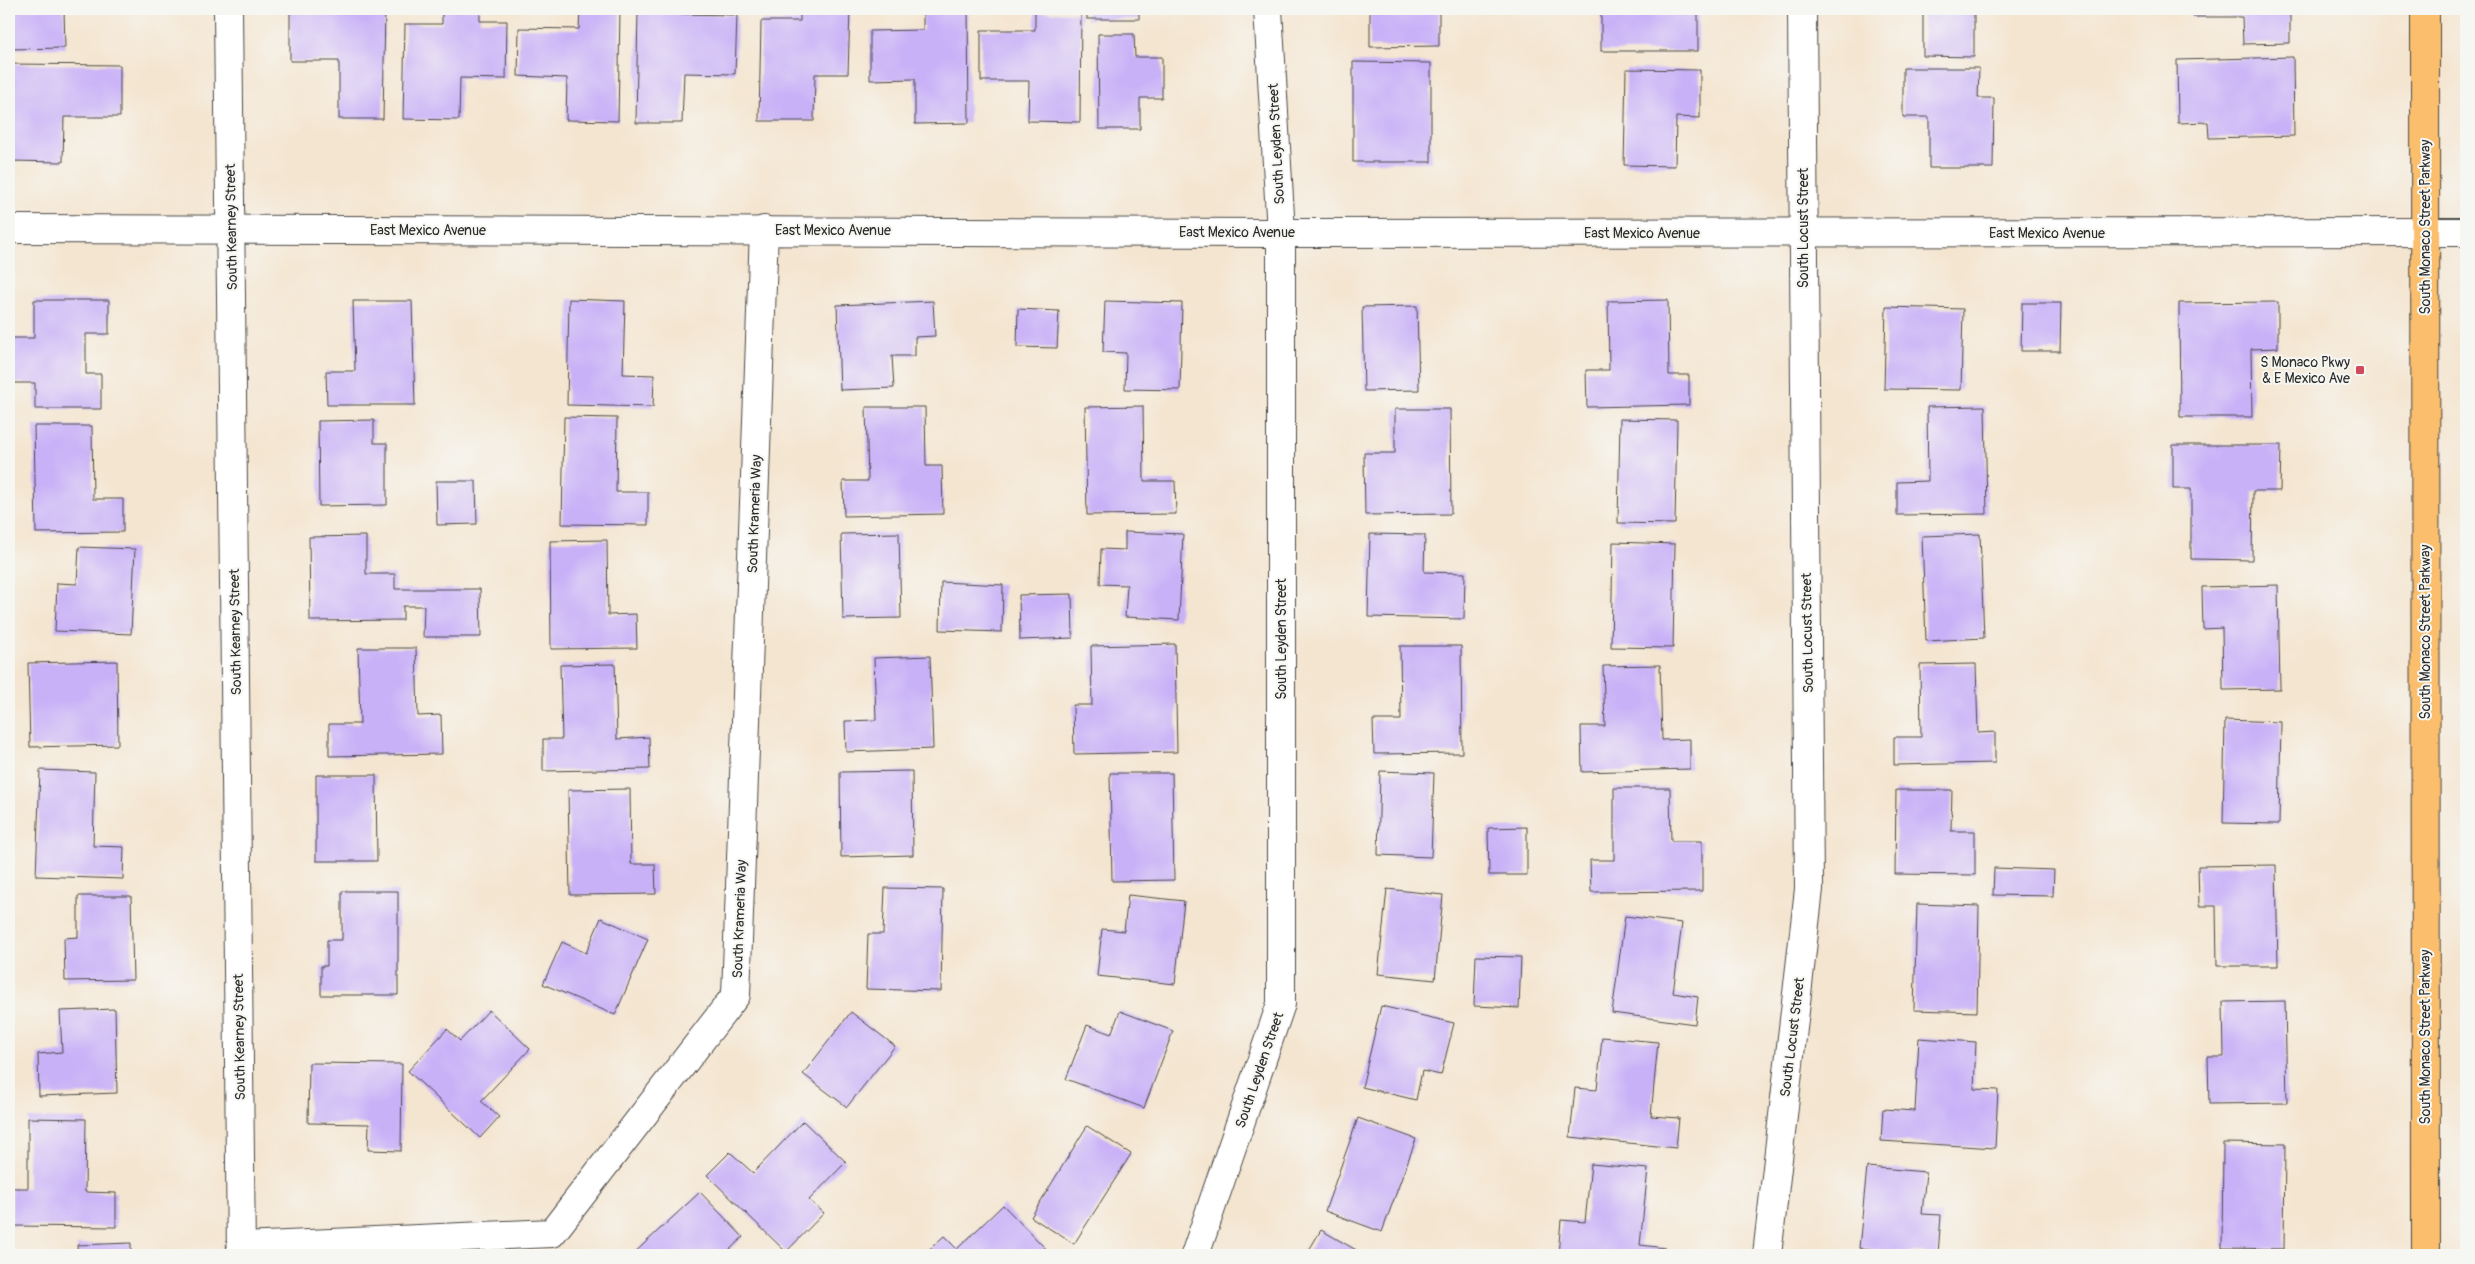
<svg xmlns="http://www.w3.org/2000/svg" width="2475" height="1264" font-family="Pangolin,sans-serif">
<rect width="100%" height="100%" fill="#f6f6f2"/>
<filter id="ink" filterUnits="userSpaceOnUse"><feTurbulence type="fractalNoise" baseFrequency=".02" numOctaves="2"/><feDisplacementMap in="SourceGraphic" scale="10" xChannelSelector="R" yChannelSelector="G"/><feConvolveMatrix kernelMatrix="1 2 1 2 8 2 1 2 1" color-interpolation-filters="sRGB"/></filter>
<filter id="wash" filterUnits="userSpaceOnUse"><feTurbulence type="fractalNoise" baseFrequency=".0096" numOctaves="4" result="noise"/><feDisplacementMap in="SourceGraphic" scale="20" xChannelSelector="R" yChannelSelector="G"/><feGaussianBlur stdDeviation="1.12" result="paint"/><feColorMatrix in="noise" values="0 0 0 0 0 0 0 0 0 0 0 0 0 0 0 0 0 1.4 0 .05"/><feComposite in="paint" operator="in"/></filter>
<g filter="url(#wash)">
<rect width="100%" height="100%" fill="#f4e5d0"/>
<g id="blocks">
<g fill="#c9b1f7">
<path d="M9,9H64L65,48L9,49Z"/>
<path d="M290,9H385L383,119H339V61H290Z"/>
<path d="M442,9H480V21H507L506,79L460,78L459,120L403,119L405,24H442Z"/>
<path d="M638,9H679V14L737,15L735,74L684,73L682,123H636Z"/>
<path d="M800,9H850L848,74H815L814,121H759L761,21H800Z"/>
<rect x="1087" y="9" width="52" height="10"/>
<path d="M1370,9H1439V46L1370,47Z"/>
<rect x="1601" y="9" width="97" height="42"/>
<path d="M1923,9H1974V57L1923,56Z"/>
<path d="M2193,9H2290V43L2243,44L2242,17H2193Z"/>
<path d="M968,10L969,123L915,124V79L870,80V31L923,30V11Z"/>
<path d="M580,11H620L618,121L566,120L567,78L518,76L519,28L579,29Z"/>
<path d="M1035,12L1081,13L1080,122L1028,121L1029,81H981V30H1035Z"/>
<path d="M1098,34H1134L1135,57H1162V98H1140V129H1099Z"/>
<path d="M2293,57L2294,136L2209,138L2208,122L2178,123L2177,60Z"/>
<path d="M1353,62L1431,63V162H1353Z"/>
<path d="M9,64L120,65V117H64L63,162L10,161Z"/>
<path d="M1903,68H1979L1978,98H1994L1993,168H1929V117H1903Z"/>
<path d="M1626,69L1700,70V118L1676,117L1675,166L1624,165Z"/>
<path d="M569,299L625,301L623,374L654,375L653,407L567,405Z"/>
<path d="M34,300H109V334H86V374H101V409H35V383H9V338H34Z"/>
<path d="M1668,300L1669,375H1689V405L1587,407L1586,370H1609L1608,301Z"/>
<path d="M353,301H412L415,405H327L326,371H355Z"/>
<path d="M933,301L935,336L915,337V356H892L894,388L840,390L837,305Z"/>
<path d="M1105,301L1182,303L1180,390L1125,389L1126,353L1103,352Z"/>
<path d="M2278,302V348L2251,349L2252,417H2180L2179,303Z"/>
<path d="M2022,303H2061L2060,351H2021Z"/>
<path d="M1417,306L1419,390L1364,391L1362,307Z"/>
<path d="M1886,307L1963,309L1961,390L1884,389Z"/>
<path d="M1018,309L1059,311L1057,348L1017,347Z"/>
<path d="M1143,406L1144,481H1175L1176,514L1087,515L1085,407Z"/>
<path d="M1985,406L1987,514L1897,515V482L1928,481L1927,407Z"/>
<path d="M866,407H925L926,466H942L943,514L844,516L843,481H868Z"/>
<path d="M1395,409H1450L1451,514L1365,515L1364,453H1395Z"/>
<path d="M564,417L617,418L616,492H648V525L562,524Z"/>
<path d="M1620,419L1677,420L1675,524L1618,523Z"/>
<path d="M374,420V443H387V505L319,506L318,421Z"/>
<path d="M34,426H92L93,499H123V532L36,533Z"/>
<path d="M2173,445H2281L2280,491H2253L2252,560L2191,559V489H2173Z"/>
<path d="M436,481H476L477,524L437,525Z"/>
<path d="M1125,532L1183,534L1179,620L1125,617L1127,585L1100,584L1101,549L1125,550Z"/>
<path d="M899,533L901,618L843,619L841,534Z"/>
<path d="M1370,534L1425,535L1424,572L1465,573L1464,619L1368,617Z"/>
<path d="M1980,534L1984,638L1926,641L1922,536Z"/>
<path d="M366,536V574H395V589H480L481,637H423L424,606H403V620L310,621L309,537Z"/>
<path d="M607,540L608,615L636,614L637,648L551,649L550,541Z"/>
<path d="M1613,542L1675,544L1673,648L1611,647Z"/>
<path d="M79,547L135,549L131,634L55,631L57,583L77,584Z"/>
<path d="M941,582L1003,585L1002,632L940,630Z"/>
<path d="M2278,585L2280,689L2223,690L2222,628L2203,629L2202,587Z"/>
<path d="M1072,594L1073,638L1020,640L1019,595Z"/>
<path d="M1175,644L1177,752L1074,754L1073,705H1092L1091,646Z"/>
<path d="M1400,646H1461L1462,753L1374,754L1373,720H1401Z"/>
<path d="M358,648H416L418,716L441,715L442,754L329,756V724H360Z"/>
<path d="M930,656L933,749L846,752L845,721L876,720L874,658Z"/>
<path d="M117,661L118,745L30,747L28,663Z"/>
<path d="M615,664L617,739L649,737L650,769L543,771V739H562L560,665Z"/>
<path d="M1976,664L1978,733L1995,732V763L1894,765V737H1921L1920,665Z"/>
<path d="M1660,665L1662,740L1690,739V769L1582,772L1581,726H1605L1603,666Z"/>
<path d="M2225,720L2281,722L2279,824L2223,823Z"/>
<path d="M40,770L95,772L93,846L124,847L123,879L36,876Z"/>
<path d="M912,771L913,855L841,857L840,772Z"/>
<path d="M1380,771L1434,773L1431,857L1378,855Z"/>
<path d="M1110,773H1172L1174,880L1112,881Z"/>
<path d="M316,775H376L377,861H316Z"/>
<path d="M1614,788H1670L1671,841H1702V891L1591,892L1590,860H1614Z"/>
<path d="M630,789L631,864H655L656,894L570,895L568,790Z"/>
<path d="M1896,790H1952L1951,831H1975V875L1895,874Z"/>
<path d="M1527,827V875H1489L1488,828Z"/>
<path d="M2276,865L2278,966H2217L2216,906H2199L2198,866Z"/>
<path d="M1994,868L2054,870L2053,896L1993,895Z"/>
<path d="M885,888L943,889L941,991L866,989L868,934H883Z"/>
<path d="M1387,889L1443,895L1435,980L1378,974Z"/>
<path d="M342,891H398V995H321V966H327V940H342Z"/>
<path d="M1128,895L1184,901L1175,984L1097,976L1102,929L1124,931Z"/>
<path d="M78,896H131L133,980L65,981L64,938L78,937Z"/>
<path d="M1917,904L1979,906L1977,1012L1914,1010Z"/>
<path d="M1625,916L1682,923L1673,993L1698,997L1695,1024L1612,1013Z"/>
<path d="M601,918L648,939L615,1015L543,984L562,942L586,953Z"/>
<path d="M1476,956L1521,957L1519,1008L1474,1006Z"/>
<path d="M2285,1001L2287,1103L2209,1104L2208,1057H2224L2223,1002Z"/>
<path d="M1381,1006L1454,1023L1441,1075L1422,1071L1416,1100L1362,1087Z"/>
<path d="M115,1009L117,1093L39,1096L38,1054L62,1052L60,1011Z"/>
<path d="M489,1010L530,1049L481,1101L499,1117L480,1138L408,1071L447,1029L460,1041Z"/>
<path d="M1120,1011L1173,1031L1144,1108L1066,1079L1087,1025L1111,1034Z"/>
<path d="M851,1012L895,1046L847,1107L803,1074Z"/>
<path d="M1602,1037L1658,1042L1651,1116L1679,1118L1676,1148L1570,1137L1575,1088L1597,1090Z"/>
<path d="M1919,1038L1976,1042L1974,1089L1998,1090L1995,1148L1881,1141L1883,1109L1915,1111Z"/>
<path d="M309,1063L402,1064L401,1151L368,1150L369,1124L308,1123Z"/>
<path d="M28,1118L86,1119L85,1192L116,1193V1227L12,1226V1188H28Z"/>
<path d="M1358,1118L1416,1139L1382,1232L1325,1211Z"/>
<path d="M803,1121L846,1162L809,1200L824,1213L786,1252L707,1175L730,1152L753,1173Z"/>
<path d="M1087,1126L1131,1154L1074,1244L1031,1217Z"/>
<path d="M2223,1143L2285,1144L2284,1249L2222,1248Z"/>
<path d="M1591,1164L1648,1169L1640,1245L1665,1248V1255H1558L1561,1220L1585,1222Z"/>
<path d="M1867,1167L1926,1172L1922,1214L1941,1215L1938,1255L1859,1248Z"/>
<path d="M700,1192L743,1237L724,1255H632Z"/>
<path d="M1003,1205L1047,1250L1041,1255H923L944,1236L957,1249Z"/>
<path d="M1321,1230L1365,1255H1306Z"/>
<path d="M131,1243V1255H78L77,1245Z"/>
</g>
</g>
</g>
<g filter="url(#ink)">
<use href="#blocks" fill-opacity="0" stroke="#494744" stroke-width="1"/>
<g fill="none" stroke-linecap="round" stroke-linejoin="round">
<defs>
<g id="minor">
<path d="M228,9L241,1255"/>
<path d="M241,1247L552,1233L736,995L764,230"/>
<path d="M1195,1255L1281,1004V233L1268,9"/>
<path d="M1767,1255L1809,889L1802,9"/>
</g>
<path id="tertiary" d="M9,229L1281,233L2466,232"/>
<path id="primary" d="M2425,9L2426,1255"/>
</defs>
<use href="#minor" stroke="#494744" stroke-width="30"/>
<use href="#tertiary" stroke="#494744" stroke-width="30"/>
<use href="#primary" stroke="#494744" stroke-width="30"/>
<use href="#minor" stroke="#fff" stroke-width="28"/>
<use href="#tertiary" stroke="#fff" stroke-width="28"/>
<use href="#primary" stroke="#fabe6d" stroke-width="28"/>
</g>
</g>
<rect fill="#d1495b" stroke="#f6f6f2" stroke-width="2" x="2355" y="365" width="10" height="10" rx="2.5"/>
<g text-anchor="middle" stroke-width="4" stroke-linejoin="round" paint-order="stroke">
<g font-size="14" fill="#2b2b2b" stroke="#f6f6f2">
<text transform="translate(1276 144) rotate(-93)" y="5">South Leyden Street</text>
<text transform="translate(231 227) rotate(-91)" y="5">South Kearney Street</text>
<text transform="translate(2425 227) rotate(-90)" y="5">South Monaco Street Parkway</text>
<text transform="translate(1803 228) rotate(-90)" y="5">South Locust Street</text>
<text x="428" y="235">East Mexico Avenue</text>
<text x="833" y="235">East Mexico Avenue</text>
<text x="1237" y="237">East Mexico Avenue</text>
<text x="1642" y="238">East Mexico Avenue</text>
<text x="2047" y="238">East Mexico Avenue</text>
<text transform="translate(754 514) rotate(-88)" y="5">South Krameria Way</text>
<text transform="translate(235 632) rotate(-91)" y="5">South Kearney Street</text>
<text transform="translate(2425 632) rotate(-90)" y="5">South Monaco Street Parkway</text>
<text transform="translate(1807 633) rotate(-91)" y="5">South Locust Street</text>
<text transform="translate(1281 639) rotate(-90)" y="5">South Leyden Street</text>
<text transform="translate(739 919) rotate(-88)" y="5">South Krameria Way</text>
<text transform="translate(239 1037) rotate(-91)" y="5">South Kearney Street</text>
<text transform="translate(1792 1037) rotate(-83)" y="5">South Locust Street</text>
<text transform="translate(2425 1037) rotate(-90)" y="5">South Monaco Street Parkway</text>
<text transform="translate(1259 1070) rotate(-71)" y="5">South Leyden Street</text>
</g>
<g font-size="14" fill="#2b2b2b" stroke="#f6f6f2" text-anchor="end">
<text x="2350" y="367">S Monaco Pkwy<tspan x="2350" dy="16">&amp; E Mexico Ave</tspan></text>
</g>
</g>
<rect width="2475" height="1264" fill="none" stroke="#f6f6f2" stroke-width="30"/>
</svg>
